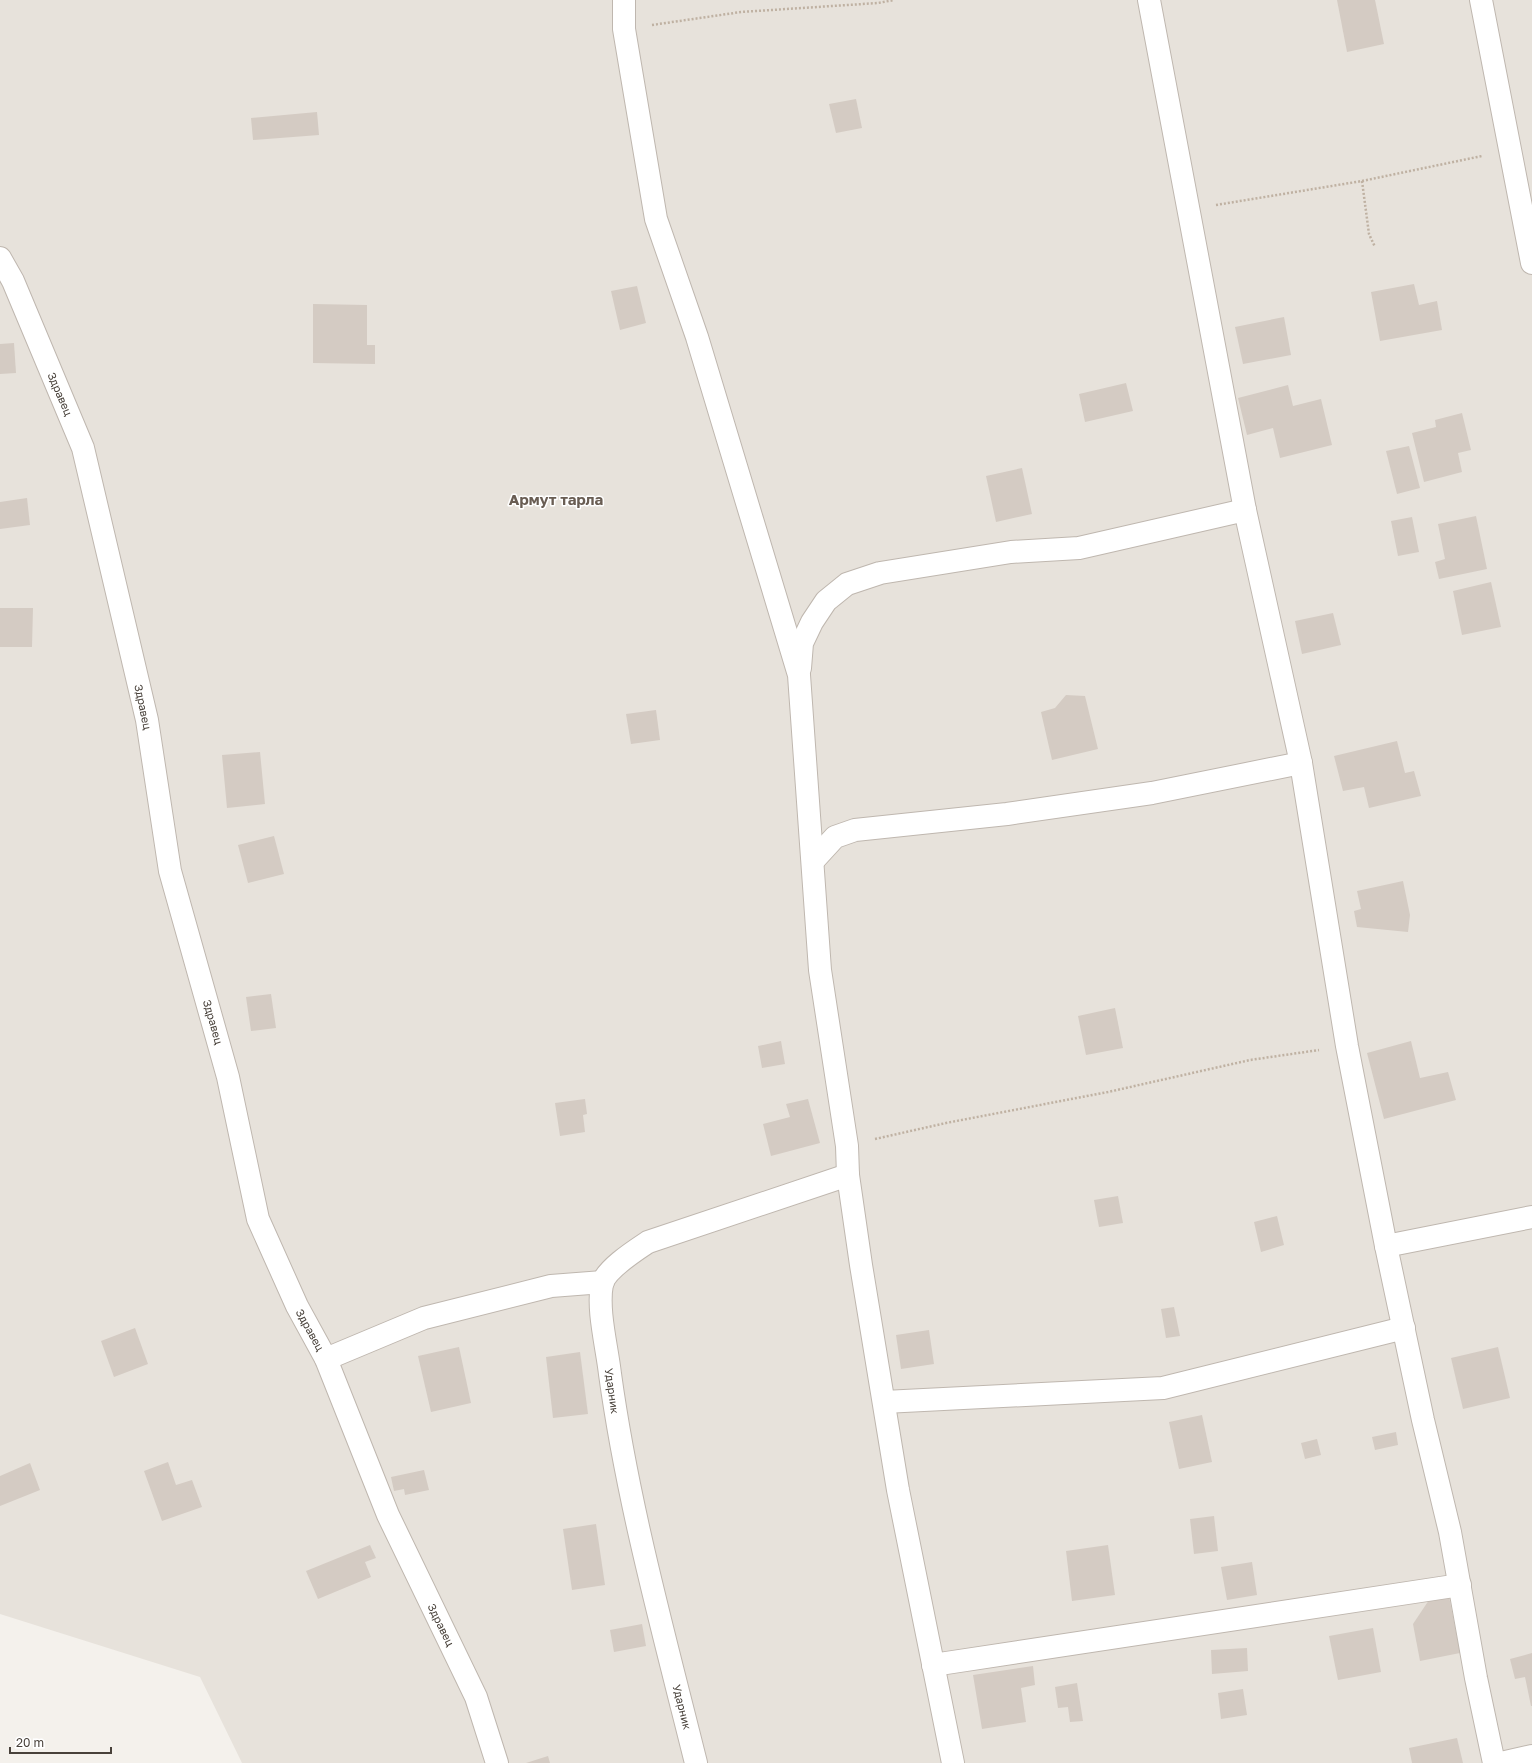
<svg xmlns="http://www.w3.org/2000/svg" width="1532" height="1763" font-family="'Golos Text',sans-serif">
<rect width="100%" height="100%" fill="#f4f1ec"/>
<path fill="#e7e2db" d="M0,0H1532V1763H242L200,1677L0,1614Z"/>
<g fill="#d4cbc3">
<path d="M1337,0H1375L1384,44L1347,52Z"/>
<path d="M856,99L862,128L836,133L829,104Z"/>
<path d="M317,112L319,135L253,140L251,118Z"/>
<path d="M1414,284L1419,305L1437,301L1442,330L1380,341L1371,292Z"/>
<path d="M637,286L646,323L620,330L611,291Z"/>
<path d="M313,304L367,305V345H375V364L313,363Z"/>
<path d="M1284,317L1291,355L1243,364L1235,327Z"/>
<path d="M14,343L16,373L0,374V344Z"/>
<path d="M1126,383L1133,411L1085,422L1079,394Z"/>
<path d="M1288,385L1293,406L1321,399L1332,445L1280,458L1273,428L1247,435L1238,398Z"/>
<path d="M1462,413L1471,450L1458,453L1462,472L1424,482L1412,433L1436,427L1435,420Z"/>
<path d="M1409,446L1420,488L1397,494L1386,451Z"/>
<path d="M1022,468L1032,514L996,522L986,476Z"/>
<path d="M27,498L30,525L0,529V502Z"/>
<path d="M1476,516L1487,569L1439,579L1435,562L1445,559L1438,524Z"/>
<path d="M1412,517L1419,552L1398,556L1391,521Z"/>
<path d="M1491,582L1501,627L1462,635L1453,591Z"/>
<path d="M0,608H33L32,647H0Z"/>
<path d="M1333,613L1341,645L1302,654L1295,621Z"/>
<path d="M1066,695L1085,696L1098,749L1052,760L1041,712L1055,708Z"/>
<path d="M656,710L660,740L631,744L626,714Z"/>
<path d="M1397,741L1405,773L1414,771L1421,796L1369,808L1364,787L1343,791L1334,756Z"/>
<path d="M260,752L265,804L227,808L222,755Z"/>
<path d="M274,836L284,874L248,883L238,845Z"/>
<path d="M1403,881L1410,915L1408,932L1357,927L1354,911L1361,909L1357,891Z"/>
<path d="M271,994L276,1028L251,1031L246,997Z"/>
<path d="M1115,1008L1123,1048L1086,1055L1078,1016Z"/>
<path d="M781,1041L785,1064L762,1068L758,1046Z"/>
<path d="M1411,1041L1420,1078L1448,1072L1456,1100L1384,1119L1367,1053Z"/>
<path d="M585,1099L587,1114L583,1115L585,1132L560,1136L555,1103Z"/>
<path d="M808,1099L820,1143L771,1156L763,1124L790,1117L786,1104Z"/>
<path d="M1118,1196L1123,1223L1099,1227L1094,1200Z"/>
<path d="M1277,1216L1284,1245L1261,1252L1254,1222Z"/>
<path d="M1174,1307L1180,1336L1166,1338L1161,1309Z"/>
<path d="M135,1328L148,1364L114,1377L101,1341Z"/>
<path d="M929,1330L934,1364L901,1369L896,1335Z"/>
<path d="M459,1347L471,1403L431,1412L418,1356Z"/>
<path d="M1498,1347L1510,1398L1463,1409L1451,1358Z"/>
<path d="M580,1352L588,1414L553,1418L546,1357Z"/>
<path d="M1202,1415L1212,1462L1179,1469L1169,1422Z"/>
<path d="M1396,1432L1398,1445L1375,1450L1372,1437Z"/>
<path d="M1317,1439L1321,1455L1305,1459L1301,1443Z"/>
<path d="M168,1462L176,1485L192,1480L202,1507L162,1521L144,1471Z"/>
<path d="M30,1463L40,1490L0,1506V1476Z"/>
<path d="M424,1470L429,1490L405,1495L404,1489L394,1491L391,1477Z"/>
<path d="M1214,1516L1218,1551L1194,1554L1190,1519Z"/>
<path d="M596,1524L605,1585L572,1590L563,1529Z"/>
<path d="M370,1545L376,1558L365,1562L371,1577L318,1599L306,1571Z"/>
<path d="M1108,1545L1115,1595L1072,1601L1066,1551Z"/>
<path d="M1252,1562L1257,1595L1227,1600L1221,1567Z"/>
<path d="M1449,1596L1460,1653L1420,1661L1413,1624L1429,1600Z"/>
<path d="M642,1624L646,1646L614,1652L610,1630Z"/>
<path d="M1373,1628L1381,1672L1338,1680L1329,1636Z"/>
<path d="M1247,1648L1248,1671L1212,1674L1211,1650Z"/>
<path d="M1532,1653V1706H1531L1525,1677L1515,1679L1510,1659Z"/>
<path d="M1033,1666L1035,1685L1021,1688L1026,1722L982,1729L973,1675Z"/>
<path d="M1077,1683L1083,1721L1070,1722L1068,1707L1058,1708L1055,1687Z"/>
<path d="M1243,1689L1247,1715L1221,1719L1218,1693Z"/>
<path d="M1457,1738L1463,1763H1412L1409,1748Z"/>
<path d="M548,1756L550,1763H526Z"/>
</g>
<g fill="none" stroke-linecap="round" stroke-linejoin="round">
<defs>
<g id="minor">
<path d="M624,0V29L656,219L697,337L799,675L820,970L847,1146L848,1175L861,1265L898,1490L953,1763"/>
<path d="M1149,0L1245,510L1301,763L1347,1046L1386,1246L1423,1420L1450,1532L1476,1678L1494,1763"/>
<path d="M1481,0L1532,263"/>
<path d="M0,258L13,281L83,448L147,720L170,871L228,1077L258,1219L297,1306L326,1359L388,1515L476,1697L497,1763"/>
<path d="M800,668L802,643L812,622L826,601L847,584L880,573L1011,552L1079,548L1245,510"/>
<path d="M813,861L835,837L855,830L1007,814L1152,793L1301,763"/>
<path d="M1386,1246L1532,1217"/>
<path d="M326,1359L424,1318L551,1286L603,1282"/>
<path d="M884,1402L1163,1388L1404,1328"/>
<path d="M933,1665L1460,1585"/>
<path d="M696,1763C664,1634 628,1505 610,1374C607,1347 597,1310 602,1284C606,1269 636,1250 648,1242L848,1175"/>
<path d="M1501,1763L1532,1756"/>
</g>
</defs>
<use href="#minor" stroke="#bfb7af" stroke-width="24"/>
<g stroke="#bfb1a2" stroke-width="2.5" stroke-dasharray="2 2" stroke-linecap="butt">
<path d="M652,25L741,12L878,3L894,0"/>
<path d="M1362,181L1369,234L1375,247"/>
<path d="M1216,205L1362,181L1482,156"/>
<path d="M875,1139L946,1123L1108,1092L1250,1060L1319,1050"/>
</g>
<use href="#minor" stroke="#fff" stroke-width="22"/>
</g>
<g text-anchor="middle" stroke-width="3" stroke-linejoin="round" paint-order="stroke">
<g font-size="11" fill="#48413a" stroke="#fff">
<text transform="translate(60 394) rotate(67)" y="4">Здравец</text>
<text transform="translate(143 707) rotate(78)" y="4">Здравец</text>
<text transform="translate(213 1022) rotate(74)" y="4">Здравец</text>
<text transform="translate(310 1330) rotate(61)" y="4">Здравец</text>
<text transform="translate(612 1391) rotate(82)" y="4">Ударник</text>
<text transform="translate(441 1625) rotate(64)" y="4">Здравец</text>
<text transform="translate(682 1707) rotate(76)" y="4">Ударник</text>
</g>
<g font-size="15" font-weight="bold" fill="#695d53" stroke="#fff">
<text x="556" y="505">Армут тарла</text>
</g>
</g>
<path d="M10 1747v6h101v-6" fill="none" stroke="#48413a" stroke-width="2"/>
<text x="16" y="1747" font-size="12" fill="#48413a" stroke="#ffffff" stroke-width="3" paint-order="stroke">20 m</text>
</svg>
